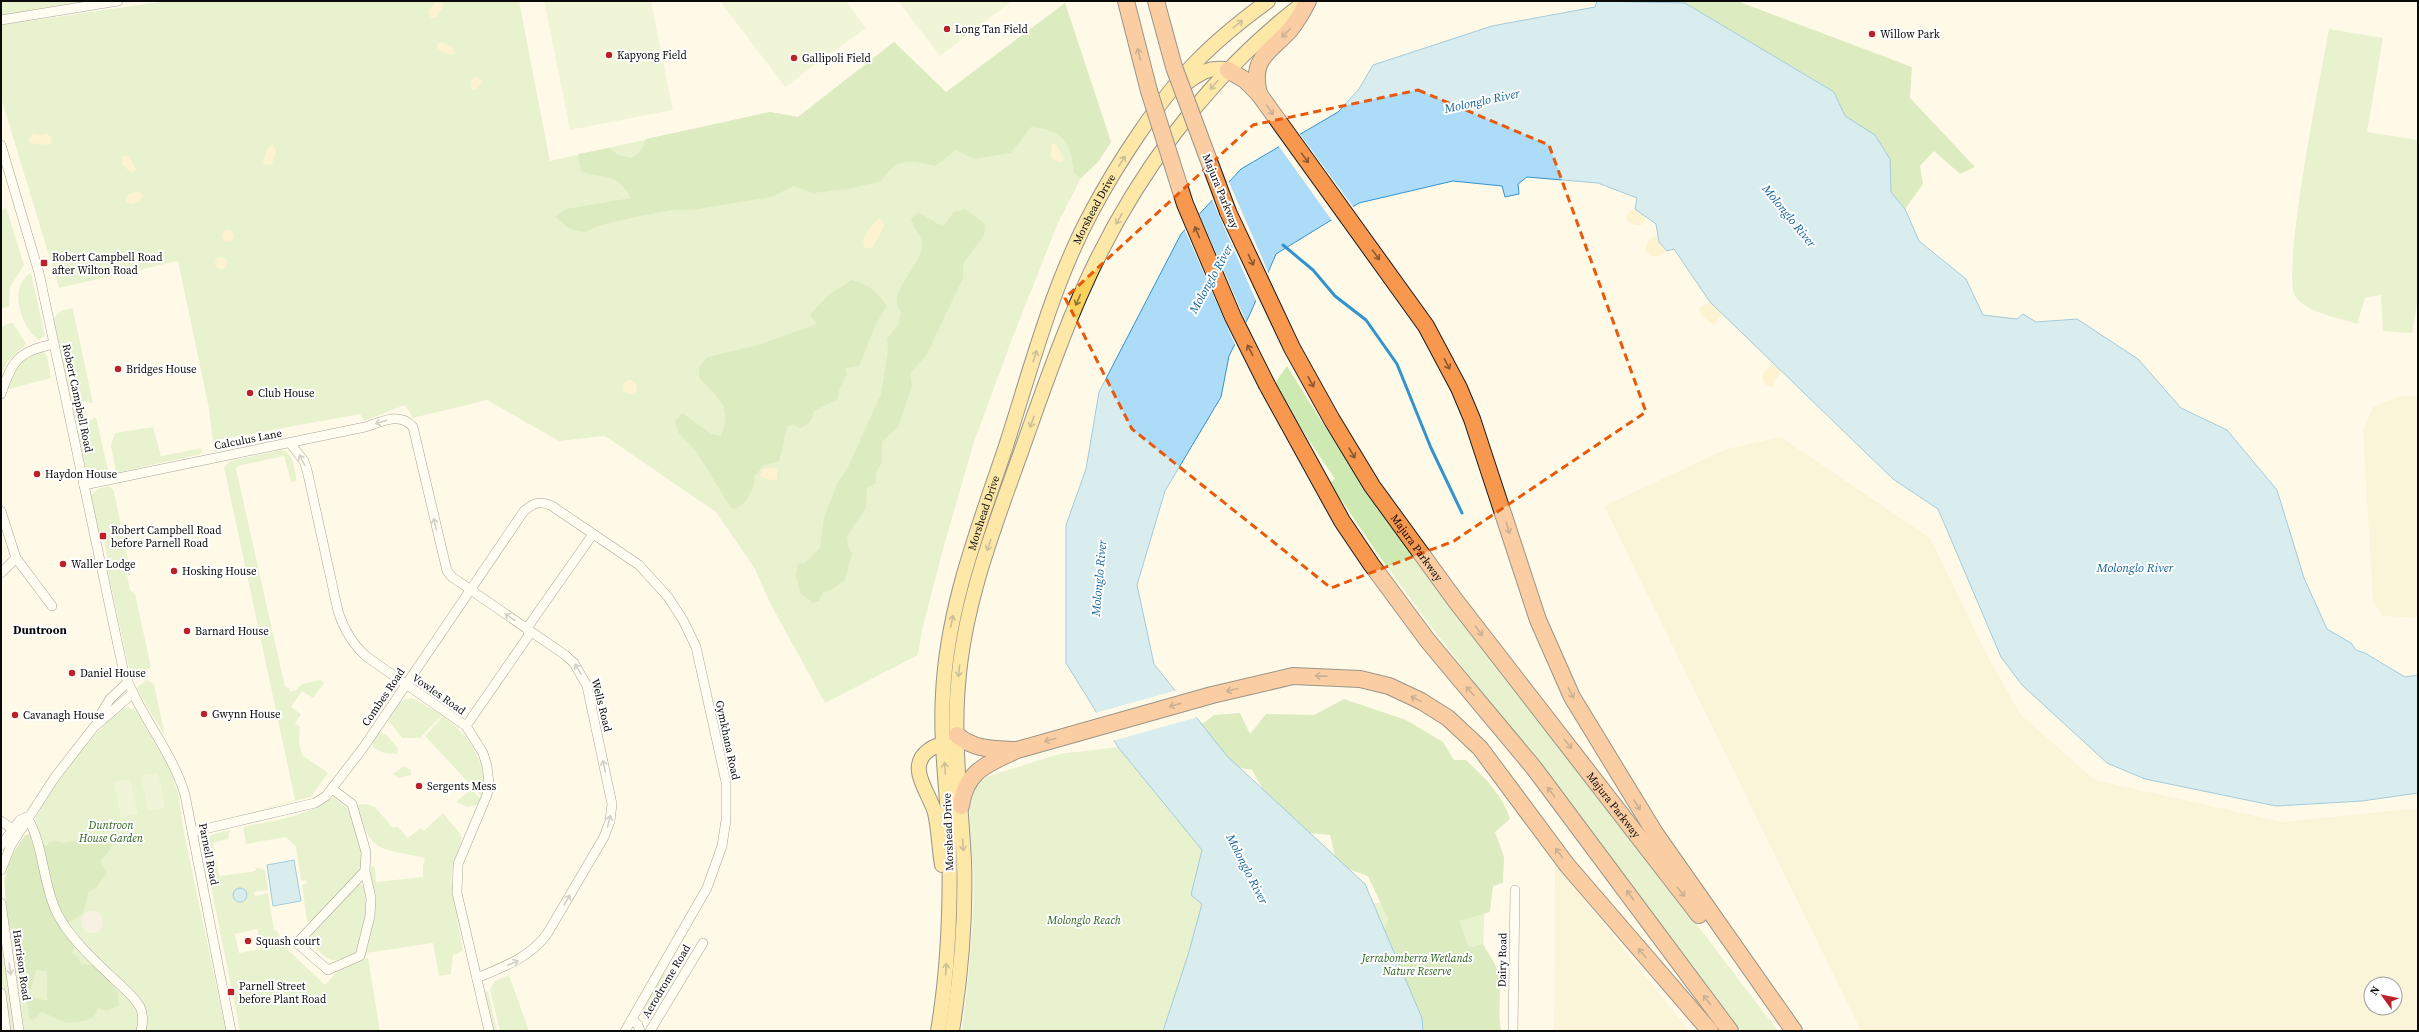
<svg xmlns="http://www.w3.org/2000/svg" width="2419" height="1032" font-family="'Source Serif 4',serif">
<rect width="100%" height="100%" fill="#fffae8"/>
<g fill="#f4f0c8" fill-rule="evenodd">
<path d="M2401,396H2418V618L2382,616L2373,602L2363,431L2373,407Z"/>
<path d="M1781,437L1930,538L1988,657L2021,715L2095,780L2283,822L2418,808V1031H1861L1604,506L1726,449ZM2371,984H2395V1008H2371Z"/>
<path d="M1555,863L1675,1013L1689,1031H1554Z"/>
</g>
<g fill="#cfe9b2">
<path d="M1,1H89L1,15Z"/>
<path d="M166,1H519L550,161L770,112L798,117L894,42L946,92L1065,3L1111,142L1098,162L1081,178L1058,223L1012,339L974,442L943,549L922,630L918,655L825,703L770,603L755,569L716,512L605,436L559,441L487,400L413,418L405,405L364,421L360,414L217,440L218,451L214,452L209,409L178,261L59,288L1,98V25Z"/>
<path d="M2329,29L2383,38L2367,132L2418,140V299L2412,333L2383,331L2381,295L2365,298L2357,324C2340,318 2304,312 2295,296C2281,272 2322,68 2329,29Z"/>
<path d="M6,207L24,265L10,287L9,306L1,309V211Z"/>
<path d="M31,273L45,336L39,340C21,328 7,286 31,273Z"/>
<path d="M74,308L73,310L93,403L71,399L54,321C56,310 65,310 74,308Z"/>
<path d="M10,323H13L26,344L7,362L1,376V327Z"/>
<path d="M42,351L47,356L51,378L6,390C14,369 20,359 42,351Z"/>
<path d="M1287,366L1330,435L1377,505L1778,1031H1741L1421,613L1379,556L1330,483L1335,479C1314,448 1293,417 1275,383Z"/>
<path d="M77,408L83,414L77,422L73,410Z"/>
<path d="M96,417L109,474L91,477L87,472L78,432L85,423Z"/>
<path d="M153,427L161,456L202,448L201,454L116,473L111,445L115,433Z"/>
<path d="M282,450C295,454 294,470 297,481L291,482L284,456L238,466L236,469L285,687L289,688L290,692L296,690L302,684L320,680L324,683L313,698L302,691L291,707L301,714L295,724L300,727L299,742L302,755L328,773L311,797L249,813L295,800L224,467L230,461Z"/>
<path d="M109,486L114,491L129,565L126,570L130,590L135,594L151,667L149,669L135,671L129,668L105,558L107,557L103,533L99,534L91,496L97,489Z"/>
<path d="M146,680L154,684L165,736L136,688Z"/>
<path d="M412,698L442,715L420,738H402L390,722C388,709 400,699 412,698Z"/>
<path d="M128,707L136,711L168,765L178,792L184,833L226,1031H146L147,1015L67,923L39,841L36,817L54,787L91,739L120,708Z"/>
<path d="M443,716C468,734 490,764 482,797L425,736Z"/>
<path d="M379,733L387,735L398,749L397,754L384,753L374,748L372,742Z"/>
<path d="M1118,747L1132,765L1285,915L1485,889L1481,1031H962C968,982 973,934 974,885C974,861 965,815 973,794C976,786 982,780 989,776L1059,754Z"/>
<path d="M404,766L411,770V775L399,778L392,774Z"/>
<path d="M471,789L481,799L477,805L467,807L456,802Z"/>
<path d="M333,797L350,811L364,862L363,867L316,920L307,922L302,885L307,883L306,880L301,881L296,847L286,837L246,844L243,827C275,820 306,817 333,797Z"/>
<path d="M366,804L375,807L393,828L397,826L408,838L421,828L424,831L443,813L461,835L462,839L452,868L451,881L463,951L453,955L451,974L439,976L433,943L366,953L372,889L370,868L372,866L375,867L376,882L423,877V865L425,858C380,847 371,856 357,805Z"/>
<path d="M230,830L228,839L213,843L219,876L251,872L256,870L255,867L265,870L268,890L254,892L255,896L268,893L274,930L277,931L280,937L259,941L257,929L235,934L239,953L261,949L260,945L282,941L285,947L325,985L341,967L368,958L380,1031H240L203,846C207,833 219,833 230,830Z"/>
<path d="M25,835L35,845L39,871L51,906L133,1003L138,1016L136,1031H24L4,882C5,865 15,850 25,835Z"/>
<path d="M358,884L363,885C374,898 362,937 358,953C329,964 333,965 311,943V936Z"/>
<path d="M1,929L16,1031H8L1,975Z"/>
<path d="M673,972L678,974L649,1021L643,1018L644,1005L662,974Z"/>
<path d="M509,975L529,1031H500L490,990L495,981Z"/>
<path d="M488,991L497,1031H494L485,992Z"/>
</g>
<g fill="#b3da91">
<path d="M1673,1H1737L1912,67L1910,98L1975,167L1960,174L1934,151L1920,166L1923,184L1905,209L1891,192L1890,159L1875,135L1845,116L1834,92L1685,3Z"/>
<path d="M1065,3L1111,142L1098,162L1081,178L1074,174C1071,143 1064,130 1031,127L1011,153L974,159L956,150L935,166C908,160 898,157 881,181L849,189L813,193L794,186L771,197L691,210H672L640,216L601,225L585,232L570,229L555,217L566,209L631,198C619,174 604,178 581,172L578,154L609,148L618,155L632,158L640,152L646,139L770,112L798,117L894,42L946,92Z"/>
<path d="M965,209L985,224L984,235L963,264V278L927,354L910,374L912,386L898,427L882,442V463L876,472V483L867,488L866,508L847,536L848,546L852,554L845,580L831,590L823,592L819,601L813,603L800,593L796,575L798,563L804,564L820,548L824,517L837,484L848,467L881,394L888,350L887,339L898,325L901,312C885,292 922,267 922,244C922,235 913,229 911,219L918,212L938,224L944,225L954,212Z"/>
<path d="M851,280C866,282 879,293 887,306L876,324L859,366L845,368L847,374L839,390L838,399L814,411C812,421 809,425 800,428L793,424L787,427L779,462L764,465L755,476L754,485L746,501L736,509L731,508L696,451L678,432L675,421L682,413L711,434L721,436C734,406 717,398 699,378V367L708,357L758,345L817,324L810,315L826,297Z"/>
<path d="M1344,699L1406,720L1443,742L1454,760H1466C1485,778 1502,794 1510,819L1495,832L1504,857L1503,883L1493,886L1490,912L1459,921L1469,948L1483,944C1487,952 1494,960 1497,969C1503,988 1497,1011 1501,1031H1415L1381,938L1388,919L1368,876L1337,865L1330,835L1300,832L1271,804L1252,770L1223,764L1215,745L1202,724L1214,715L1240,713L1250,734L1266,714L1314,715Z"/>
<path d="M30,833L44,889L75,945L72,953L79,958L81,964L94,965L106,978L118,992L119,1006L107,1011L98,1008L94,1017L84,1021L66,1023L42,1012L33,1020L29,1019L27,1000L33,997L47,1001V971L36,970L31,990L27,991L17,980V972L24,966L23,963L18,961L16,956L19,947L17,937L21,933L9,927C5,898 0,872 18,846C21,841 24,836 30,833Z"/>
<path d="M110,834L115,839C112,847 107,856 100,861L107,873L96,888L88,892C85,911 85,915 67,923L57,906L40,844L47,846L49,842L56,841L62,843Z"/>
</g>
<g fill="#fbeab3">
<path d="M437,1L444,5L436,17L431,18L428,11Z"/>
<path d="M441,42L453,48L454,54H447L437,48V44Z"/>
<path d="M475,76L481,79V83L476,89L472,90L471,80Z"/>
<path d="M33,133L41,135L47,133L52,138L51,143L47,145L30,143L29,139Z"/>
<path d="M1052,143L1056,144L1064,159L1061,163L1051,158Z"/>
<path d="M272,144L276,150L272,164L267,165L263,163C264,157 267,147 272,144Z"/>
<path d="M124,155L129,156L136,169L132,173L122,165V158Z"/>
<path d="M135,192H140L143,195L141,200L133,204L125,202L129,194Z"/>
<path d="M1635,209L1646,217L1642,225H1635L1627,221L1626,217L1630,211Z"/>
<path d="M879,218L883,222L884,226L873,247L865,249L863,240L870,228Z"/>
<circle cx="228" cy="236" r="6"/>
<path d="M1658,236L1659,242L1667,251L1658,256H1650L1645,249C1648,240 1649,238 1658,236Z"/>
<circle cx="221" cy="263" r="6"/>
<path d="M1710,302L1722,314L1714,325L1703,317L1698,308Z"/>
<path d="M1774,364L1781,371L1772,387L1766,385L1762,378L1765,371Z"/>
<circle cx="630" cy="387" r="7"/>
<path d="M770,468L777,469V479L769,480L760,476L762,470Z"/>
</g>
<g fill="#e1f0c4">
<path d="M544,1H651L673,110L570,130Z"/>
<path d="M720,1H846L866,28L785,87Z"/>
<path d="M898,1H1012L940,56Z"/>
<path d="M158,773L165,808L148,811L141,776Z"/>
<path d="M130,779L138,814L121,817L114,782Z"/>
</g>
<circle fill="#ede7d9" cx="92" cy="922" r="11"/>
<g fill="#acdcf7" stroke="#3293cf">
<path d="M1597,1L1685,3L1834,92L1845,116L1875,135L1890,159L1891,192L1905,209L1919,241L1966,279L1983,315L2017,319L2023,314L2036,322L2077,319L2138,359L2181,408L2227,430L2277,490L2304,578L2327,629L2351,643L2356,650L2365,653L2405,677L2418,675V793L2362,801L2276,806L2145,779L2107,763L2022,685L2001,657L1938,509L1893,479L1710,302L1674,249L1667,251L1659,242L1656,224L1635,209L1637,198L1598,183L1527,177L1518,184L1519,194L1505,197L1502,186L1453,181L1359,203L1276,254L1250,314L1229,356L1221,397L1165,491L1137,585L1154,664L1227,756L1365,884L1422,1018L1423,1031H1163L1188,955L1202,904L1191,895L1202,850L1118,747L1066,663V525L1086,469L1099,392L1181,234L1241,169L1338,112L1359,89L1373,65L1492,26L1595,7Z"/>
<path d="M294,860L301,901L273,906L267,865Z"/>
<circle cx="240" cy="895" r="7"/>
</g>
<g fill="#fffae8">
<path d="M1299,133L1354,208L1333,222L1278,145Z"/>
<path d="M1228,180L1269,274L1257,303L1211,197Z"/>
<path d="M1198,211L1247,324L1236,347L1184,228Z"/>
<path d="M1178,690L1198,717L1112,741L1095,713Z"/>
</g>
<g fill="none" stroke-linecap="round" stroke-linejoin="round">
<path stroke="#3293cf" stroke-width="3" d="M1283,245L1313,270L1335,296L1366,320L1397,364L1431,448L1462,513"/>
<defs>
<g id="minor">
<path d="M1,20L118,1"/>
<path d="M1,145L39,273L123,669C138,714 172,750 185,795L231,1031"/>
<path d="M1,394C12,361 18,351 54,344"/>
<path d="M290,443L304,461L307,470L338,611C344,630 352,644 367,657L466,726L483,753L487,766L489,784L487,795L458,864L457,893L489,1031"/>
<path d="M84,485L365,427C381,422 400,411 413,427L447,571L452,577L565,655L574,663L587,686L612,804L610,821L604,837L547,934C529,958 505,966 477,978"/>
<path d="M1,511L16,558L1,573"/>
<path d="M16,558L52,606"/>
<path d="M97,720L110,699L128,682"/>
<path d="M466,726L529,635L527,628L593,534"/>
<path d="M332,789L352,804L366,852L365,871L371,898L370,916L360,956L328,970L297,943L365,871"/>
<path d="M27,817C44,845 42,881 56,911C69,938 94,960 115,980C124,989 134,996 140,1007C144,1015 143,1023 141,1031"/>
<path d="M1,821L12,829"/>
<path d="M192,832L315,803L326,796L363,748L524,511C534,503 539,500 552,506L639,565L668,597L683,620L696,647L726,782V820L722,846L707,888L625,1031"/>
<path d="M1,845L20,820L27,817"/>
<path d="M1,870L11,845L55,777L94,727L133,693"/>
<path d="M1,903L19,1031"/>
<path d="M1,993L6,1031"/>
<path d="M632,1019L638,1025L640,1031"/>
<path d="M650,1031L703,943"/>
<path d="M1513,1031L1515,890"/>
</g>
<g id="primary">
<path d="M1181,87C1196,76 1208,65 1228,70"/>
<path d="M942,865C939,848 939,830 935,813C930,793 905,767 929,750C937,744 944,744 952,748"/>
<path id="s1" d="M938,1031C949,966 951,900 949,834C947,788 940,740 943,694C947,608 978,529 1005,449C1031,369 1052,285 1092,211C1117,164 1158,101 1195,63C1217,40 1242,20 1268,1"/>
<path d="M952,1031C961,975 966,918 964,861C961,803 953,743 958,685C964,605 993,530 1020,455C1039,402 1057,348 1080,296C1130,181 1206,77 1306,1"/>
</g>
<g id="motorway">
<path d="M1126,1L1149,91"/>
<path d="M1156,1L1174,67"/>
<path d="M1228,70L1245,80L1259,94L1426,326L1459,388L1472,419L1538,620L1572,697L1655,833L1794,1031"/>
<path d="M1259,94C1250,58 1269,53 1290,30C1297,21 1303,11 1308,1"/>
<path id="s2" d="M1228,212L1292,348L1332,420L1372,486L1455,600L1699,915"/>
<path d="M1267,385L1342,521L1371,564L1428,641L1534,768L1730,1031"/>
<path d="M957,735C974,750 994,749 1015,750"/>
<path d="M961,806C966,770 988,764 1017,750L1212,695L1293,676L1360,679L1389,686L1421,701L1448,718L1480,748L1567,865L1710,1031"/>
</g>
</defs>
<use href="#minor" stroke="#3d3d3d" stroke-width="10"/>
<use href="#primary" stroke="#1b1b1b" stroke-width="16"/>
<use href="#motorway" stroke="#1b1b1b" stroke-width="18"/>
<use href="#minor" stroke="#fff" stroke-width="9"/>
<use href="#primary" stroke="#fbd25c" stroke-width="14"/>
<use href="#motorway" stroke="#f7984e" stroke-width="16"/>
<defs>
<g id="motorway-bridge">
<path d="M1174,67L1228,212"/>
<path d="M1149,91L1185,204L1233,317L1267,385"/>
</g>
</defs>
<use href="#motorway-bridge" stroke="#1b1b1b" stroke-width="18" stroke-linecap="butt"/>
<use href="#motorway-bridge" stroke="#f7984e" stroke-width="16"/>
</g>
<defs><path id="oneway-shaft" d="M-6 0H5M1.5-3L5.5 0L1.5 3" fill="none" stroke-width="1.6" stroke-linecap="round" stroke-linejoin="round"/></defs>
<g stroke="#8f7837">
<use href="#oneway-shaft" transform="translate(1238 24) rotate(-38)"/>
<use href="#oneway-shaft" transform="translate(1214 85) rotate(132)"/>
<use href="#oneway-shaft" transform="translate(1122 161) rotate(-57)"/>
<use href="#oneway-shaft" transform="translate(1119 219) rotate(119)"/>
<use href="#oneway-shaft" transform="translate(1078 300) rotate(113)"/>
<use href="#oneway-shaft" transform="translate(1035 356) rotate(-72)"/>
<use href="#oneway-shaft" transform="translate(1032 422) rotate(110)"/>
<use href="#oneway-shaft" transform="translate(989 545) rotate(109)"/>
<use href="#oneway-shaft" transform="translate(952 621) rotate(-79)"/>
<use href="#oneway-shaft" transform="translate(959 671) rotate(96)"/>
<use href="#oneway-shaft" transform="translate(945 768) rotate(-94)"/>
<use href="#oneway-shaft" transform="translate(963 845) rotate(87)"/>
<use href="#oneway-shaft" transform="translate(946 969) rotate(-86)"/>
</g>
<g stroke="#8c582f">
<use href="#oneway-shaft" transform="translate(1286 33) rotate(135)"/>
<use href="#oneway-shaft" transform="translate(1139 54) rotate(-104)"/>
<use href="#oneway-shaft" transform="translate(1270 110) rotate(54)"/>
<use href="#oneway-shaft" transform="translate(1305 158) rotate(54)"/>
<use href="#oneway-shaft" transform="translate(1197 232) rotate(-113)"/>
<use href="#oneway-shaft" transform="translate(1376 255) rotate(54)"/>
<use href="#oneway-shaft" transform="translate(1251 260) rotate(65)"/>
<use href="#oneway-shaft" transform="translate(1250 350) rotate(-117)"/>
<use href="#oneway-shaft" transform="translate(1447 364) rotate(63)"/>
<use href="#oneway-shaft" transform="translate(1311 382) rotate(61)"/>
<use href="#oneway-shaft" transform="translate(1352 453) rotate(59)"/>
<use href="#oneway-shaft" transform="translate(1508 528) rotate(73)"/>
<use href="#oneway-shaft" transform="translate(1479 631) rotate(53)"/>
<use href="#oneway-shaft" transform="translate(1321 676) rotate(-179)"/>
<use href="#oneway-shaft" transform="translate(1232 690) rotate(166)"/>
<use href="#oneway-shaft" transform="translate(1470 691) rotate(-130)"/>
<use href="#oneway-shaft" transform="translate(1571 693) rotate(63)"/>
<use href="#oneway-shaft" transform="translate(1416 699) rotate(-154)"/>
<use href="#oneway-shaft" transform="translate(1175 705) rotate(164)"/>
<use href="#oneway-shaft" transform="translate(1050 740) rotate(164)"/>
<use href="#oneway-shaft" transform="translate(1568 744) rotate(52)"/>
<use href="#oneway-shaft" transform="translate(1551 792) rotate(-127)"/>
<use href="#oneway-shaft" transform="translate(1637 805) rotate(58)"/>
<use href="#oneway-shaft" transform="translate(1559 853) rotate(-127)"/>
<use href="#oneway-shaft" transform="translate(1681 892) rotate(52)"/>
<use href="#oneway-shaft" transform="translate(1630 895) rotate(-127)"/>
<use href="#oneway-shaft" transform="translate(1642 953) rotate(-130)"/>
<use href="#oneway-shaft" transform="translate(1707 1000) rotate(-127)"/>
</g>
<g stroke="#9d9d9d">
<use href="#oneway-shaft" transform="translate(381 422) rotate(163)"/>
<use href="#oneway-shaft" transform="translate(302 460) rotate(-118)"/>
<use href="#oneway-shaft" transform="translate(435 524) rotate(-103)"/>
<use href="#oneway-shaft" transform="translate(510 617) rotate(-146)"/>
<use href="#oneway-shaft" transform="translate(578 669) rotate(-122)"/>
<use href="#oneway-shaft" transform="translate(604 766) rotate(-102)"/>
<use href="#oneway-shaft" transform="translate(609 821) rotate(-76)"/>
<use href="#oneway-shaft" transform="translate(567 900) rotate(-59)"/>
<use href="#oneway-shaft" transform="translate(513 963) rotate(-24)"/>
<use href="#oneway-shaft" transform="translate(10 969) rotate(82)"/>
</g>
<path d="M0 0H2419V1032H0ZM1418,90L1549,145L1646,412L1454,541L1331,588L1132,429L1065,298L1253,125Z" fill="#fffae8" fill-opacity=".55" fill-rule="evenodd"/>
<path fill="none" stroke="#e8590c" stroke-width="3" stroke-dasharray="8 5" stroke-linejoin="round" d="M1418,90L1549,145L1646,412L1454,541L1331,588L1132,429L1065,298L1253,125Z"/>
<g fill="#bb212b" stroke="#fff" stroke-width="1.5">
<circle cx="947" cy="29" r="4"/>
<circle cx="1872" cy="34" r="4"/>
<circle cx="609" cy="55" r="4"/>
<circle cx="794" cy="58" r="4"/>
<rect x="40" y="259" width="8" height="8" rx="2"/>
<circle cx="118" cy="369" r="4"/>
<circle cx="250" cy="393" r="4"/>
<circle cx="37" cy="474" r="4"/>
<rect x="99" y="532" width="8" height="8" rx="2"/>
<circle cx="63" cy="564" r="4"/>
<circle cx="174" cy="571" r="4"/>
<circle cx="187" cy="631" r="4"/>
<circle cx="72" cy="673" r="4"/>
<circle cx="204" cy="714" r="4"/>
<circle cx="15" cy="715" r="4"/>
<circle cx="419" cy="786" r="4"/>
<circle cx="248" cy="941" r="4"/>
<rect x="227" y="988" width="8" height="8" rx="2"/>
</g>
<g text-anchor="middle" stroke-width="4" stroke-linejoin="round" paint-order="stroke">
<g font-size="11" fill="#0a0a0a" stroke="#fff" text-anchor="start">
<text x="955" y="33">Long Tan Field</text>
<text x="1880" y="38">Willow Park</text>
<text x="617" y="59">Kapyong Field</text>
<text x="802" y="62">Gallipoli Field</text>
<text x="52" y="261">Robert Campbell Road<tspan x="52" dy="13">after Wilton Road</tspan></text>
<text x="126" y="373">Bridges House</text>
<text x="258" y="397">Club House</text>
<text x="45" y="478">Haydon House</text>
<text x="111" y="534">Robert Campbell Road<tspan x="111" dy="13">before Parnell Road</tspan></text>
<text x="71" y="568">Waller Lodge</text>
<text x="182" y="575">Hosking House</text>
<text x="195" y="635">Barnard House</text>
<text x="80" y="677">Daniel House</text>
<text x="212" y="718">Gwynn House</text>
<text x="23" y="719">Cavanagh House</text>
<text x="427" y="790">Sergents Mess</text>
<text x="256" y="945">Squash court</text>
<text x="239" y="990">Parnell Street<tspan x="239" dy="13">before Plant Road</tspan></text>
</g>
<g font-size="11" fill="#0a0a0a" stroke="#fff">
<text transform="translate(1221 191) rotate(68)" y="4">Majura Parkway</text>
<text dy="4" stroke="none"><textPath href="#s1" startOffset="848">Morshead Drive</textPath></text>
<text transform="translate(78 398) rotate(78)" y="4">Robert Campbell Road</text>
<text transform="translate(248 439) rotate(-11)" y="4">Calculus Lane</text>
<text dy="4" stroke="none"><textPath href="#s1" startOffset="524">Morshead Drive</textPath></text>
<text dy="4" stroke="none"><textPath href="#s2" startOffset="386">Majura Parkway</textPath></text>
<text transform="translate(439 694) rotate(35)" y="4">Vowles Road</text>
<text transform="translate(383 697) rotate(-56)" y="4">Combes Road</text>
<text transform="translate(602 705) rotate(76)" y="4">Wells Road</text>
<text transform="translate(728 740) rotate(78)" y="4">Gymkhana Road</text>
<text dy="4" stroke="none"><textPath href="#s2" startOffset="710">Majura Parkway</textPath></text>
<text transform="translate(948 832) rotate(-92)" y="4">Morshead Drive</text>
<text transform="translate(209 854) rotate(79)" y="4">Parnell Road</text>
<text transform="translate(1502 960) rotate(-89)" y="4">Dairy Road</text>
<text transform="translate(22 965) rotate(82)" y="4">Harrison Road</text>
<text transform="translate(666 981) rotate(-59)" y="4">Aerodrome Road</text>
</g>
<g font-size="11" font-style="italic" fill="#2b621b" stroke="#fff">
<text x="111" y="829">Duntroon<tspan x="111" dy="13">House Garden</tspan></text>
<text x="1084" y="924">Molonglo Reach</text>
<text x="1417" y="962">Jerrabomberra Wetlands<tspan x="1417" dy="13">Nature Reserve</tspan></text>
</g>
<g font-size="12" font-style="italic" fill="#13639c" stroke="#fff">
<text transform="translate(1482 101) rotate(-12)" y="4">Molonglo River</text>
<text transform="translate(1789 216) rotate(51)" y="4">Molonglo River</text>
<text transform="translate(1211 279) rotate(-61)" y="4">Molonglo River</text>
<text x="2135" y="572">Molonglo River</text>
<text transform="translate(1099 578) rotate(-85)" y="4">Molonglo River</text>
<text transform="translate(1247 869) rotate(63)" y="4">Molonglo River</text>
</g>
<g font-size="12" font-weight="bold" fill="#0a0a0a" stroke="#fff">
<text x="40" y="634">Duntroon</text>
</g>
</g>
<rect width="2419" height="1032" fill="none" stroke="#0a0a0a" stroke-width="4"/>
<g transform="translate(2383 996) rotate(303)"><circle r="19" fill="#ffffff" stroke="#9d9d9d"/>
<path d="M0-3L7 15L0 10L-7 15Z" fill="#bb212b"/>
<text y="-6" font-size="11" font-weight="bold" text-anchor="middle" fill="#0a0a0a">N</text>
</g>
</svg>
